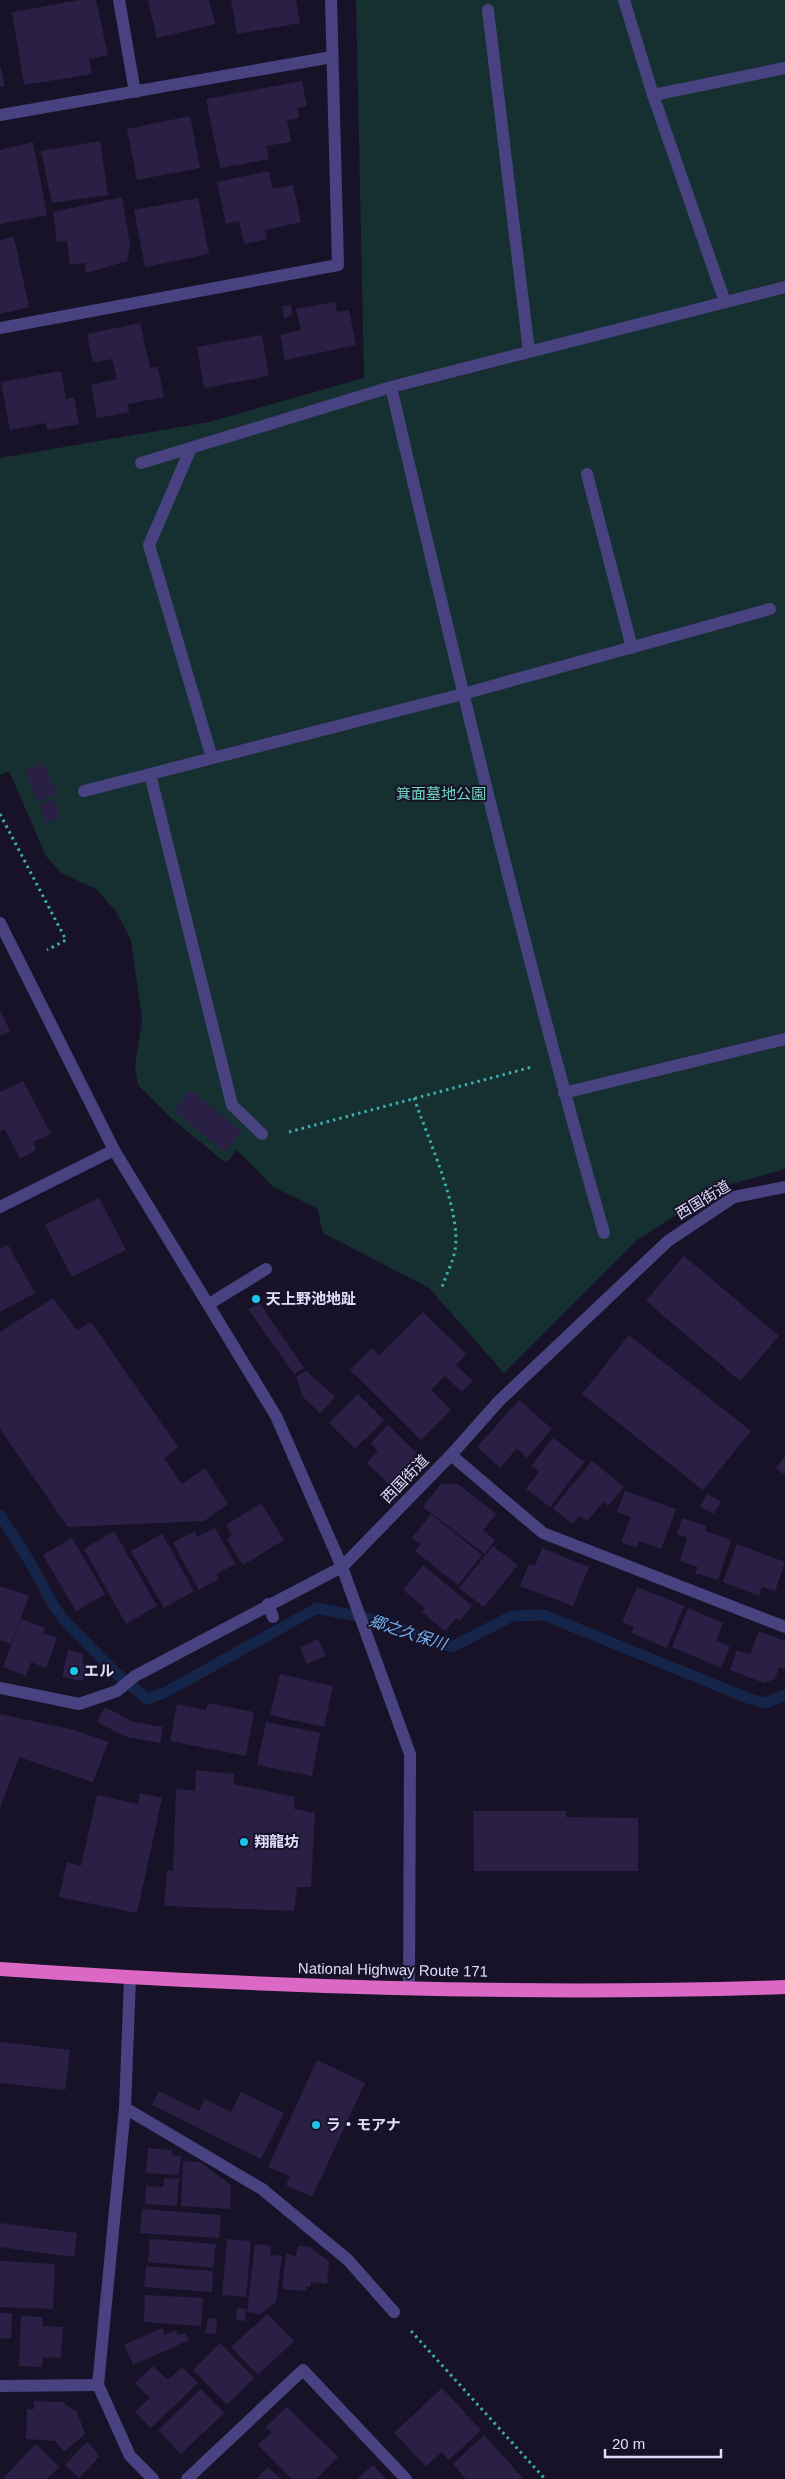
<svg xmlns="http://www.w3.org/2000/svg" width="785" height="2479" font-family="Helvetica,'Noto Sans JP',sans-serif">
<rect width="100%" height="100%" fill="#171227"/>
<path fill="#162f30" d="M356,0H785V1169L721,1187L637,1240L504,1373L429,1288L323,1233L317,1208L273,1187L237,1150L226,1163L171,1118L138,1085L135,1066L142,1020L131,940L115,910L96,889L61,873L46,856L9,771L0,775V458L209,422L364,378Z"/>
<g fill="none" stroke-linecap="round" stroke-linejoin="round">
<path stroke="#142549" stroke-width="11" d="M0,1515L30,1562L53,1605L64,1620L116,1673L147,1699L164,1693L317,1608L386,1622L428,1641L452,1647L512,1616L544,1615L750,1699L766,1703L785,1695"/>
</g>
<g fill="#2a2046">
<path d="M80,0H96L108,55L89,59L92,74L24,85L12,12Z"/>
<path d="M148,0H209L215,24L157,38Z"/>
<path d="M231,0H296L300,23L237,34Z"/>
<path d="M0,65L5,86L0,87Z"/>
<path d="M302,81L307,106L297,108L299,118L287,120L291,142L266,146L269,159L220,168L206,99Z"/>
<path d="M190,116L200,168L137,180L127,129Z"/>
<path d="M100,141L108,195L52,203L41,151Z"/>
<path d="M33,142L47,215L0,224V150Z"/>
<path d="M269,171L273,189L293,185L301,222L265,230L267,239L244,244L239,221L226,224L217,182Z"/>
<path d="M122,197L130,245L127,261L86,273L85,263L70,265L67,241L57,242L53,212Z"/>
<path d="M198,198L209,254L145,267L134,210Z"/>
<path d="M14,237L29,307L0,314V240Z"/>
<path d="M335,302L337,312L349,310L356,345L285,360L280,335L301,330L296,309Z"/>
<path d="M291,305L292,316L284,318L282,306Z"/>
<path d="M140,323L150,368L158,367L164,397L128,404L129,412L97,418L91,385L117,379L112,359L93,363L87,334Z"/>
<path d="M262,335L269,376L204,388L197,347Z"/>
<path d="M61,371L66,399L74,397L79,424L47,430L46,423L10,430L1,382Z"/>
<path d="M44,763L57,794L38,802L25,771Z"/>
<path d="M54,800L60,818L46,823L40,804Z"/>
<path d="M0,1010L10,1031L0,1036Z"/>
<path d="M23,1081L51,1134L33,1142L36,1150L20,1159L5,1129L0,1132V1092Z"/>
<path d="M190,1090L242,1131L226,1152L174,1111Z"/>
<path d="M99,1198L126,1250L72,1277L45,1225Z"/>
<path d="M8,1245L35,1293L0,1312V1249Z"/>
<path d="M684,1256L779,1336L740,1381L646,1301Z"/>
<path d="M53,1298L77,1330L91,1322L178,1447L164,1458L182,1484L205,1468L228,1504L204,1521L68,1527L0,1429V1332Z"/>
<path d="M260,1304L304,1368L294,1374L248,1309Z"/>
<path d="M423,1312L466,1354L456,1365L473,1381L462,1392L445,1376L431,1390L451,1410L421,1440L350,1370L372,1348L379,1355Z"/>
<path d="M629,1335L751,1431L703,1490L582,1394Z"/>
<path d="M306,1371L335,1397L320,1413L303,1397L296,1377Z"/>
<path d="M358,1394L384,1420L355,1449L329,1423Z"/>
<path d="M519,1400L552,1429L527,1458L517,1448L500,1468L477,1447Z"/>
<path d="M388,1425L420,1456L391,1486L367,1463L378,1451L371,1443Z"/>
<path d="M553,1438L584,1462L550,1507L526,1489L539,1472L531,1466Z"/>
<path d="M785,1456V1475L776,1468Z"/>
<path d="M592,1461L624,1487L608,1506L603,1502L587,1521L580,1516L572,1524L553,1508Z"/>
<path d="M441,1484H458L496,1514L483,1530L495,1540L485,1554L423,1507Z"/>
<path d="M625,1491L676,1509L661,1549L639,1541L636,1548L621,1542L631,1517L617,1512Z"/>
<path d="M707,1494L721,1502L713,1514L700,1506Z"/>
<path d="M261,1503L284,1540L243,1565L227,1539L232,1535L226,1525Z"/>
<path d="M431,1514L482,1555L458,1585L415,1551L421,1544L412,1538Z"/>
<path d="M682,1518L707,1526L705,1531L731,1540L718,1580L695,1573L698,1567L680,1561L687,1538L677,1534Z"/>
<path d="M215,1528L235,1564L216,1574L219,1579L199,1590L173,1543L195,1531L197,1537Z"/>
<path d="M114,1531L157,1606L126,1624L84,1549Z"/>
<path d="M162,1534L194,1591L164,1608L131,1551Z"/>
<path d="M72,1538L105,1594L76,1611L43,1555Z"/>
<path d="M737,1544L785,1562L775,1591L762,1587L759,1596L723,1582Z"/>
<path d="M493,1546L518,1565L484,1607L459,1588Z"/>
<path d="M542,1548L589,1567L573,1606L520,1586L529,1564L535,1566Z"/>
<path d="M423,1565L472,1606L460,1621L456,1618L445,1631L422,1612L425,1608L403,1590Z"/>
<path d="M0,1586L29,1596L11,1644L0,1640Z"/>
<path d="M637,1587L684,1606L667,1648L632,1633L634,1627L622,1622Z"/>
<path d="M688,1608L723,1623L716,1641L730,1647L721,1668L672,1647Z"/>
<path d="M21,1619L45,1628L43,1633L57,1638L46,1668L31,1662L26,1676L3,1667Z"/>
<path d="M759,1631L785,1641V1669L779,1667L775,1679L764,1683L730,1670L737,1650L750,1655Z"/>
<path d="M318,1639L326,1656L307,1664L300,1647Z"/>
<path d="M68,1650L84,1654L82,1663L87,1665L83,1681L62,1677Z"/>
<path d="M280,1674L333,1686L324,1727L270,1715Z"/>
<path d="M208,1703L254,1712L246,1756L170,1741L177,1704L206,1710Z"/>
<path d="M105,1707L134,1722L163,1727L160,1743L127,1737L97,1722Z"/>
<path d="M0,1714L74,1730L108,1742L93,1782L19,1757L0,1808Z"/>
<path d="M266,1722L320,1733L312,1776L257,1765Z"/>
<path d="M196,1770L234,1774V1784L295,1797L294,1809L315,1813L311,1887H297L294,1911L164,1906L167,1871H173L176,1789L195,1791Z"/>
<path d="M140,1793L162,1798L137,1913L59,1897L67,1862L81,1866L97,1795L138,1804Z"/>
<path d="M473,1811H566V1817L638,1818V1871H474Z"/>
<path d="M0,2042L70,2050L65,2090L0,2083Z"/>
<path d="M317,2060L365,2083L312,2197L286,2185L290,2176L268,2167Z"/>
<path d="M159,2091L199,2111L205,2099L231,2112L241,2092L284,2113L261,2159L152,2105Z"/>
<path d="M148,2148L172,2150L171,2155L181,2156L179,2175L146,2173Z"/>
<path d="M183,2161L200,2162L231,2185L230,2209L181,2206Z"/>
<path d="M164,2178L179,2179L177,2206L145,2204L146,2186L163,2187Z"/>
<path d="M142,2209L221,2215L219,2238L140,2233Z"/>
<path d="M0,2223L77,2233L74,2257L0,2247Z"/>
<path d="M150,2239L216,2244L213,2268L148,2262Z"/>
<path d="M227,2239L251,2241L246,2297L222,2295Z"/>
<path d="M255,2244L271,2246L270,2255L282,2256L276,2302L260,2314L247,2312Z"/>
<path d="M298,2246L310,2247L329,2262L327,2284L311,2282V2287L307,2286V2291L282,2289L286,2254L296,2256Z"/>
<path d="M0,2261L55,2264L53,2309L0,2307Z"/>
<path d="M146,2266L213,2271L212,2292L144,2287Z"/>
<path d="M145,2295L203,2298L201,2326L144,2322Z"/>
<path d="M237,2308L246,2309L245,2321L236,2320Z"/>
<path d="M0,2313H12L11,2339L0,2338Z"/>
<path d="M267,2314L294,2341L258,2375L231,2347Z"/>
<path d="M21,2316L43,2317L42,2326L63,2327L61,2358L43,2357L42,2367L19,2366Z"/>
<path d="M208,2318L217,2319L216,2334L205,2333Z"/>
<path d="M162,2328L165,2335L176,2330L178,2335L185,2333L189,2340L133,2365L124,2345Z"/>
<path d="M220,2343L254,2378L227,2405L193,2370Z"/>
<path d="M153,2366L168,2380L182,2367L198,2383L151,2428L135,2412L150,2398L135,2383Z"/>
<path d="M442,2388L481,2430L449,2460L442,2452L426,2466L394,2433Z"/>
<path d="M201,2389L224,2413L181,2454L158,2430Z"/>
<path d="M34,2401L62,2402L77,2412L85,2434L64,2452L55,2441L26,2439L27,2409H34Z"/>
<path d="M287,2407L338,2457L316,2479H292L258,2445L272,2432L266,2427Z"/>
<path d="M484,2435L524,2479H466L453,2464Z"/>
<path d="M87,2442L100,2456L79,2478L65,2465Z"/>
<path d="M36,2444L59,2467L47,2479H4L3,2478Z"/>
<path d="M373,2465L386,2479H357Z"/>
<path d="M268,2467L281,2479H256Z"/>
</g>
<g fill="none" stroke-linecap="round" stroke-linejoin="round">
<g stroke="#3caeaf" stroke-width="3" stroke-dasharray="2.5 4" stroke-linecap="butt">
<path d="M0,814L66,940L47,950"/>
<path d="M414,1098C427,1136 462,1212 455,1250C453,1262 446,1275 442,1287"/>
<path d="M289,1132L532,1067"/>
<path d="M411,2331L545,2479"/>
</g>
<g stroke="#494281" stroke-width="12">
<path d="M624,0L653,95L725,302"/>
<path d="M488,10L529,352"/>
<path d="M653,95L785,68"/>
<path d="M391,387C457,670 524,954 604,1233"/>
<path d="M191,448L149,545L212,758"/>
<path d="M141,463L391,387L785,287"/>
<path d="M587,474L632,648"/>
<path d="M150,774L232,1105L262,1134"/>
<path d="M84,791L463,694L770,609"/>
<path d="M564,1093L785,1039"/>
<path d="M209,1304L266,1269"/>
</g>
<g stroke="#494281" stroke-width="12">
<path d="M119,0L135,92"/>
<path d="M0,115L332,57"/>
<path d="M0,328L338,265L331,0"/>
<path d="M0,1207L114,1150"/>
<path d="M451,1455L543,1533L785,1627"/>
<path d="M268,1604L273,1617"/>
<path d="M0,1688L79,1704L117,1691L135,1676L342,1567L451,1455L499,1401L668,1241L734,1197L785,1187"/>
<path d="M130,1978L125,2108L98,2385L130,2456L153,2479"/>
<path d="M125,2108L262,2189L348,2260L394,2312"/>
<path d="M0,2386L98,2385"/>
<path d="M187,2479L303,2370L406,2479"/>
</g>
<path stroke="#494281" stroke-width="12" d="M0,923L114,1150L276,1416L342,1567L410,1754L409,1988"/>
<path stroke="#dc68c6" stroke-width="14" d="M0,1969C261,1987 524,1996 785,1987"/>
</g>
<g fill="#1bc6e9" stroke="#171227" stroke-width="2">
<circle cx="256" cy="1299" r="5"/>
<circle cx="74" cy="1671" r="5"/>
<circle cx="244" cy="1842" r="5"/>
<circle cx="316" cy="2125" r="5"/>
</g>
<g text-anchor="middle" stroke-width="4" stroke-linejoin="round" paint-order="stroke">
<g font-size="15" fill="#6ed5c3" stroke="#171227">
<text x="441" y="799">箕面墓地公園</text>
</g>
<g font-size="15" fill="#e1dcfc" stroke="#171227">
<text transform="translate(703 1200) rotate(-31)" y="5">西国街道</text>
<text transform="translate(405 1479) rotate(-46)" y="5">西国街道</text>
<text transform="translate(393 1970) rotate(1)" y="5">National Highway Route 171</text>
</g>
<g font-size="15" font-weight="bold" fill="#e1dcfc" stroke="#171227" text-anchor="start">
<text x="266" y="1304">天上野池地趾</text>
<text x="84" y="1676">エル</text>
<text x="254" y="1847">翔龍坊</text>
<text x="326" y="2130">ラ・モアナ</text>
</g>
<g font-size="16" font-style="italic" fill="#74aff1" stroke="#171227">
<text transform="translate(408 1632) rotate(18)" y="6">郷之久保川</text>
</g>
</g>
<path d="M605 2449v8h116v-8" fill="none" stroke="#e1dcfc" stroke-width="2.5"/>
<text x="612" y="2449" font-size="15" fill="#e1dcfc" stroke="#171227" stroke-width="4" paint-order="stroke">20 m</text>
</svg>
